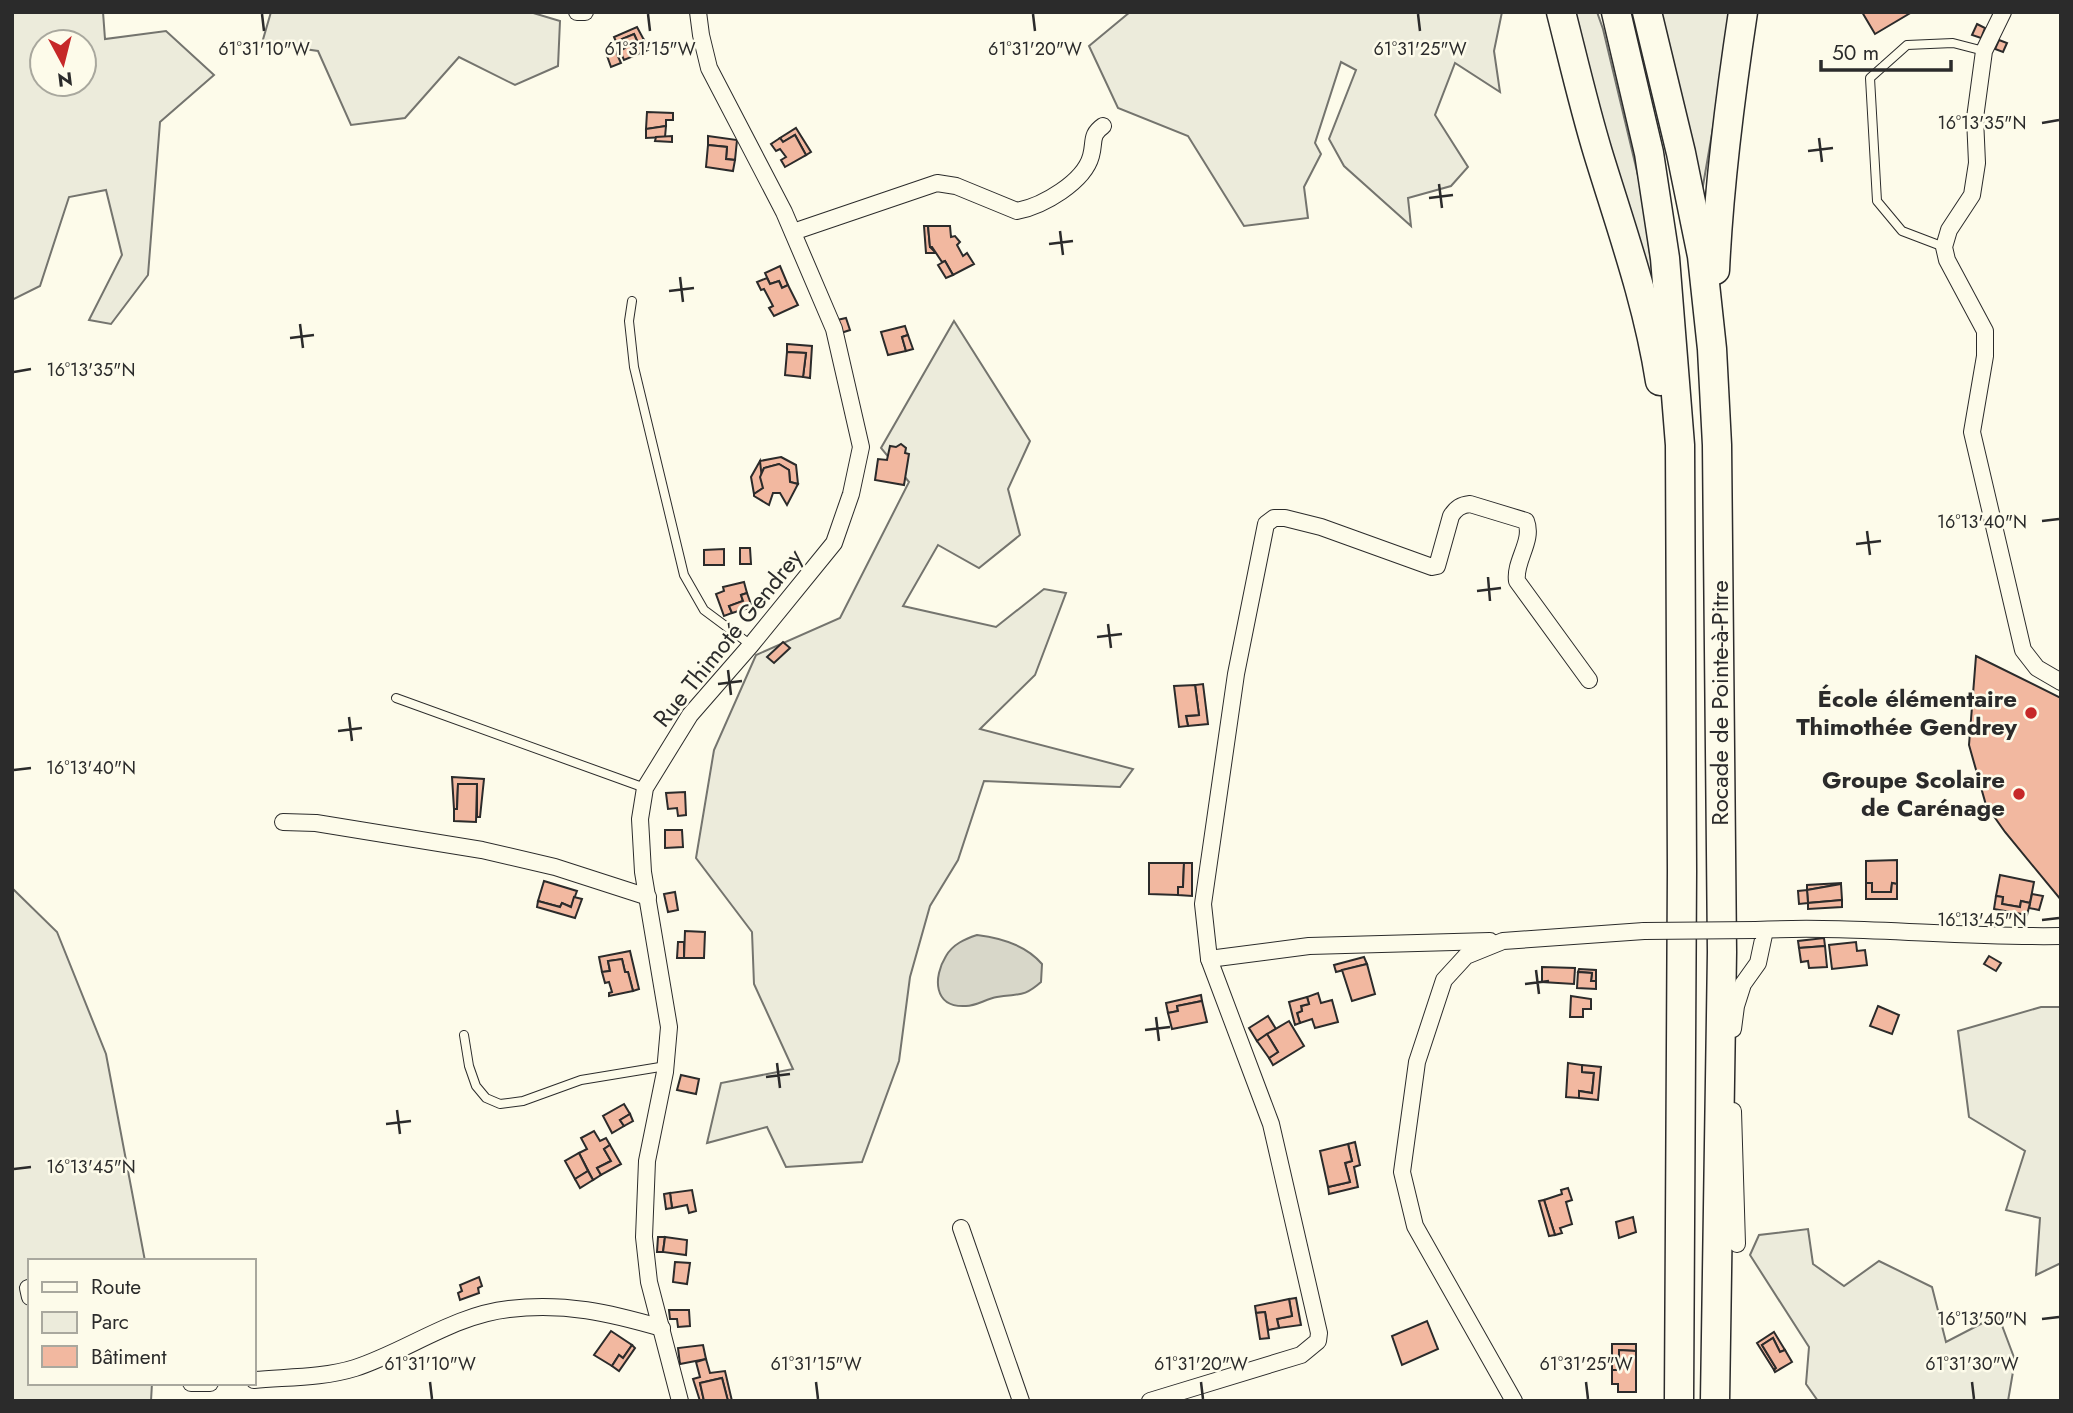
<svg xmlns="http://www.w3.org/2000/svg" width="2073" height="1413" font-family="Jost,sans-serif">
<rect width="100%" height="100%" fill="#fdfbea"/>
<g fill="#ecebdb" stroke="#74746e" stroke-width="2" fill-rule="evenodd">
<path d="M12,12H103L105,39L166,31L214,75L160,122L148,275L111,324L89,320L122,255L106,190L69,197L40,286L12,300ZM42,42H84V84H42Z"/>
<path d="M271,12H530L560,21L558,66L515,85L459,57L405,118L351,125L318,51L262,43Z"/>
<path d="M1130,12H1502L1494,51L1500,92L1455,63L1435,115L1468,167L1451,186L1408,198L1411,226L1344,166L1329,139L1356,70L1341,62L1315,143L1321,154L1304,187L1308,218L1244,226L1188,136L1118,108L1089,46Z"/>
<path d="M1570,12H1597L1603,29L1641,188L1661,334Z"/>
<path d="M1661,12H1733L1700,203Z"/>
<path d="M954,321L1030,441L1008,489L1020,535L979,568L938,545L903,606L996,627L1044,589L1066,593L1035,675L980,729L1133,769L1120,787L984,781L958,860L930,906L910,977L899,1061L862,1162L786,1167L767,1127L707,1143L721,1083L793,1069L754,984L752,932L696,858L714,750L756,655L840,618L909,482L881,448Z"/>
<path d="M12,888L57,932L106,1054L145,1261H30V1383H152L151,1401H12Z"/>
<path d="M2041,1007H2061V1263L2036,1275L2040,1218L2006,1210L2025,1151L1969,1117L1958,1031Z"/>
<path d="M1808,1229L1813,1264L1844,1286L1879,1261L1932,1287L1946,1342L1998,1315L2015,1360L2008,1401H1818L1806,1384L1809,1347L1750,1255L1759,1235Z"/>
</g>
<path fill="#d8d7c9" stroke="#74746e" stroke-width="2" d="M977,935C1002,938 1026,945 1042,964L1041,982C1023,998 1019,993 997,997C986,999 976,1006 966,1006C933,1008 933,977 946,956C953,944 965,939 977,935Z"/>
<g fill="#f2b8a0" stroke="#2b2b2b" stroke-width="2">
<path d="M1862,12H1912L1875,34Z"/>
<path d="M1977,24L1985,28L1981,38L1972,35Z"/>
<path d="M637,27L644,40L638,43L634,34L622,39L625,48L620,51L614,37Z"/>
<path d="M634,34L638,43L644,40L648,50L624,60L620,51L625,48L622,39Z"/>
<path d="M1999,40L2007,43L2003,52L1995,49Z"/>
<path d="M615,50L621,63L611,67L606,53Z"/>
<path d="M647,112L673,113V120H666V126L646,129Z"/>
<path d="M666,126L665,137L646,138V129Z"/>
<path d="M796,128L811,152L806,155L795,135L783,142L780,138Z"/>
<path d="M795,135L806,155L785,167L781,160L786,157L780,149L776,151L771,144L780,138L783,142Z"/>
<path d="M672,136V142L655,141L656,137Z"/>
<path d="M708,136L737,140L735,160L726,159L727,147L708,145Z"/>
<path d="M708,145L727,147L726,159L735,160L733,171L706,167Z"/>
<path d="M924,226H928L930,247L936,253H926Z"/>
<path d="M928,226H950L951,237L955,236L960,242L957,245L963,256L967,253L974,264L953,275L945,261L942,262L932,247H930Z"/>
<path d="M945,261L953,275L946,278L938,265Z"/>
<path d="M780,266L788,285L782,288L779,281L770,284L765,273Z"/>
<path d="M767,278L770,284L779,281L782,288L788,285L798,305L774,316L769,308L773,306L764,289L761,290L757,282Z"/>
<path d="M846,318L850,330L841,333L837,320Z"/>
<path d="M905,326L908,335L902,337L906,351L888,355L881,332Z"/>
<path d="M908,335L913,349L906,351L902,337Z"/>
<path d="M787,344L812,346L810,378L803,377L806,353L787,352Z"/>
<path d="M787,352L806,353L803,377L785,375Z"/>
<path d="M901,444L906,448L905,453L909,454L904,485L875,480L878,459L887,460L890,446L896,447Z"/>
<path d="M781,457L796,465L798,484L790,482L789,470L779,464L764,468L760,477V461Z"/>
<path d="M760,461L763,488L754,494L751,477Z"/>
<path d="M779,464L789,470L790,482L798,484L787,505L780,493H773L769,505L754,496V494L763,488L760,477L764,468Z"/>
<path d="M740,548H750L751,564H740Z"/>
<path d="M724,549V565H704V550Z"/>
<path d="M744,582L747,593L741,595L743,601L729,606L732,613L724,616L716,594L724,591L723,587Z"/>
<path d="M747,593L752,607L732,613L729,606L743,601L741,595Z"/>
<path d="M783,642L790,648L774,663L767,657Z"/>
<path d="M1976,656L2061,698V900L2005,832L1986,805L1969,745Z"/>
<path d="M1203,684L1208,724L1188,726L1186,716L1199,715L1195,685Z"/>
<path d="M1195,685L1199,715L1186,716L1188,726L1179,727L1174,686Z"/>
<path d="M452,777L484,779L480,817H477V784H458L457,809H454Z"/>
<path d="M458,784H477L476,822L454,821V809H457Z"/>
<path d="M685,792L686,815L678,816L677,808L668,809L666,793Z"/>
<path d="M665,830H682L683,847L665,848Z"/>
<path d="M1897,860V884L1892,883L1891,892H1872V883H1866V861Z"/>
<path d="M1149,863H1184L1183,887H1178V895L1149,894Z"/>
<path d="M1184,863H1192V896L1178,895V887H1183Z"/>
<path d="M2000,875L2034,882L2030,903L2021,901L2020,907L2002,904L2003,897L1996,896Z"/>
<path d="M544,881L577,891L571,907L562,903L560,907L538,901Z"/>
<path d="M1841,883V884L1807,890V885Z"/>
<path d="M1866,883H1872V892H1891L1892,883L1897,884V899H1866Z"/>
<path d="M1841,884L1842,900L1808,903L1807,890Z"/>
<path d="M1807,890L1808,903L1799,904L1798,891Z"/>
<path d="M675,892L678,910L668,912L664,894Z"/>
<path d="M2032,894L2043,896L2039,910L2029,908Z"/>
<path d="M1996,896L2003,897L2002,904L2020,907L2021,901L2030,903L2027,915L1994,909Z"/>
<path d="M574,897L582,899L575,918L537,907L538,901L560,907L562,903L571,907Z"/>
<path d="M1842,900V907L1808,909V903Z"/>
<path d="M685,931L705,932L704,958H684Z"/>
<path d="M1824,938L1825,946L1799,948L1798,941Z"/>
<path d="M678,942H684V958H677Z"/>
<path d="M1856,942L1857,951L1865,950L1867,965L1832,969L1829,945Z"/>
<path d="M1825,946L1827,967L1809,968L1808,961L1801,962L1799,948Z"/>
<path d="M630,951L639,989L633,991L628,972H625L622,959L608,961L610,971L602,972L599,957Z"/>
<path d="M1989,956L2001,963L1996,971L1984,964Z"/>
<path d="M1364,957L1367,964L1336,972L1334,965Z"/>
<path d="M622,959L625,972H628L633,991L609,996V993L612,992L609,982L605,983L602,972L610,971L608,961Z"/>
<path d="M1367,964L1375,994L1352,1001L1342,970Z"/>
<path d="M1542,967L1575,968L1574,984L1542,982Z"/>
<path d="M1579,969L1596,970V981H1591L1592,973L1578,972Z"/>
<path d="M1578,972L1592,973L1591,981H1596V989L1577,988Z"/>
<path d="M1318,993L1321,1003L1332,1000L1338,1022L1315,1028L1312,1019L1300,1023L1297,1013L1302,1011L1301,1006L1309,1004L1307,997Z"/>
<path d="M1201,995L1202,1001L1177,1006L1178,1011L1168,1013L1166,1003Z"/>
<path d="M1571,996L1591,999V1009H1583V1017H1570Z"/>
<path d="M1307,997L1309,1004L1301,1006L1302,1011L1297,1013L1300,1023L1295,1025L1289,1002Z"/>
<path d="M1202,1001L1207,1022L1172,1029L1168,1013L1178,1011L1177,1006Z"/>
<path d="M1878,1006L1899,1015L1892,1034L1870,1026Z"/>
<path d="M1268,1016L1276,1029L1257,1041L1249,1028Z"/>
<path d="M1289,1021L1304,1046L1273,1065L1269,1058L1278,1052L1267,1034Z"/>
<path d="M1267,1034L1278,1052L1269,1058L1257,1041Z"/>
<path d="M1568,1063L1582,1065V1072L1594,1073L1592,1093L1579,1091V1098L1566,1097Z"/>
<path d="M1582,1065L1601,1067L1598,1100L1579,1098V1091L1592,1093L1594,1073L1582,1072Z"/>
<path d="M681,1075L699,1079L696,1094L677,1090Z"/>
<path d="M624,1104L630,1114L620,1120L624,1126L612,1133L603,1116Z"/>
<path d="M630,1114L633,1121L624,1126L620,1120Z"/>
<path d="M594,1131L600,1141L606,1138L610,1145L604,1149L611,1161L597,1168L601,1175L593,1180L579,1153L587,1149L581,1138Z"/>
<path d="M1355,1142L1360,1165L1354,1167L1358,1187L1329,1194L1328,1187L1350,1182L1345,1163L1352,1161L1348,1144Z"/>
<path d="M1348,1144L1352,1161L1345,1163L1350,1182L1328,1187L1320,1151Z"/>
<path d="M610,1145L621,1164L601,1175L597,1168L611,1161L604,1149Z"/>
<path d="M579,1153L588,1171L575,1179L565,1161Z"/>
<path d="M588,1171L593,1180L580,1188L575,1179Z"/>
<path d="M1568,1188L1572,1200L1566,1202L1572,1224L1560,1228L1562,1233L1555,1235L1544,1200L1562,1194L1561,1190Z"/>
<path d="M692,1190L696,1211L689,1213L687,1205L672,1208L670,1193Z"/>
<path d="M670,1193L672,1208L666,1209L664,1194Z"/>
<path d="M1544,1200L1555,1235L1549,1236L1539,1201Z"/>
<path d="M1633,1217L1636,1232L1619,1238L1616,1222Z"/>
<path d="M658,1237H665L663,1252H657Z"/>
<path d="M665,1237L687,1240L686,1255L663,1252Z"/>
<path d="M675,1262L690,1263L687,1284L673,1282Z"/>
<path d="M479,1277L482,1286L478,1288L479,1293L460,1300L458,1293L462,1291L460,1285Z"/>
<path d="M1296,1298L1301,1325L1279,1328L1277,1319L1292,1316L1289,1299Z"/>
<path d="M1289,1299L1292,1316L1277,1319L1279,1328L1268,1330L1265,1312L1256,1313L1255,1306Z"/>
<path d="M669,1310H689L690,1326L678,1327L677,1319H670Z"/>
<path d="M1265,1312L1269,1338L1260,1339L1256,1313Z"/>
<path d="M1427,1321L1438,1349L1402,1365L1392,1336Z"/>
<path d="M611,1331L632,1345L623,1358L619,1355L612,1366L594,1355Z"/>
<path d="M1774,1332L1785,1350L1780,1352L1773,1338L1762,1345L1776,1368L1774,1370L1757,1343Z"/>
<path d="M1773,1338L1780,1352L1785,1350L1792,1362L1775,1372L1774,1370L1776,1368L1762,1345Z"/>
<path d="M1612,1344H1636V1351L1619,1350V1370H1612Z"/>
<path d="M632,1345L635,1348L619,1371L612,1366L619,1355L623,1358Z"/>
<path d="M703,1345L706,1359L680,1364L678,1348Z"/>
<path d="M1619,1350L1636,1351V1392H1618V1384H1612V1370H1619Z"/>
<path d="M706,1359L710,1373L725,1371L732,1401H728L722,1378L700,1383L704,1401H700L693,1379L700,1377L696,1362Z"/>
<path d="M722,1378L728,1401H704L700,1383Z"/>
</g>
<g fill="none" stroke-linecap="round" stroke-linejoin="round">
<defs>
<g id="lane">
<path d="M1944,247L1902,231L1877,201L1870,78L1907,45L1953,43L1984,51"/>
<path d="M632,301L629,321L634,367L684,575L704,610L751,645"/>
<path d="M396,698L645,788"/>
<path d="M464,1035L469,1066L476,1086L486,1098L500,1104L523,1101L581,1080L666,1066"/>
</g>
<g id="street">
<path d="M577,12H585"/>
<path d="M2003,12L1984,51L1975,118L1977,163L1972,195L1949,230L1944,247L1947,260L1985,331V356L1972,432L2023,650L2037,668L2061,682"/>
<path d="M793,232L937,183L956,186L1017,211C1043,206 1084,182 1091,156C1095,142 1090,135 1103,126"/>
<path d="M283,822L316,823L482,850L555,867L648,897"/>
<path d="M1756,930C1858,925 1959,938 2061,936"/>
<path d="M1209,959L1309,946L1490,941"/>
<path d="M1733,1029L1736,1006L1743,984L1758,963L1765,930"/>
<path d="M1733,1111L1737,1244"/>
<path d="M961,1228L1021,1401"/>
<path d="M28,1288L30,1297"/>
<path d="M254,1380C286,1377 323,1378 355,1368C407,1351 454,1315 509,1309C564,1302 610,1313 662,1328"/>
<path d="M191,1383H210"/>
<path d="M680,1401L649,1282L644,1237L647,1161L665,1072L669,1027L643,872L640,819L645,788L690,715L751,645L834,543L851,494L861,447L834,329L784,212L709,68L701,35L698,12"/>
<path d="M1150,1401L1301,1355L1318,1341L1319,1333L1271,1124L1209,959L1203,904L1236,674L1266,524L1274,518H1285L1321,527L1432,567L1437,566L1439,559L1451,516C1456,508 1461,505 1470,504L1526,521C1534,541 1514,561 1517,581L1589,680"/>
<path d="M1514,1401L1415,1226L1402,1172L1417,1062L1444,980L1466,956L1503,941L1644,931"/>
</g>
<g id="highway">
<path d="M1561,12C1573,59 1584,107 1598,153C1621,228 1648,303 1660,381"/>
<path d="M1616,12L1649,153L1665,258L1680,445L1682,871L1679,1401"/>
<path d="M1647,12L1681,153L1702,256L1712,349L1717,445L1722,952L1715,1401"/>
<path d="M1715,270C1719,183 1730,98 1743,12"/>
</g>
</defs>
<use href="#lane" stroke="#2b2b2b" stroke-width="10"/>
<use href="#street" stroke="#2b2b2b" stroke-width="18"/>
<use href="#highway" stroke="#2b2b2b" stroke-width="31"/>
<use href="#lane" stroke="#fdfbea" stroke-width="8"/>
<use href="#street" stroke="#fdfbea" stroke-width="16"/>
<use href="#highway" stroke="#fdfbea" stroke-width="28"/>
<defs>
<path id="street-bridge" d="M1644,931L1756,930"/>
</defs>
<use href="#street-bridge" stroke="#2b2b2b" stroke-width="18" stroke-linecap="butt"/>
<use href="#street-bridge" stroke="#fdfbea" stroke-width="16"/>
</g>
<path fill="none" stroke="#2b2b2b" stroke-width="2.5" d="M262,14L264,31M648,14L650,31M1033,14L1035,31M1418,14L1420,31M2042,123L2059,120M1819,138L1822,162M1808,151L1833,148M1439,184L1442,208M1429,198L1453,195M1060,231L1063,255M1049,244L1073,241M680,277L683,302M669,291L694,288M300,324L303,348M290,338L314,335M14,372L31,369M2042,521L2059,519M1867,531L1870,555M1856,544L1881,541M1488,577L1490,601M1477,591L1501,588M1108,624L1111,648M1097,637L1122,634M728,670L731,695M718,684L742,681M349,717L352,741M338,731L362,728M14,770L31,768M2042,920L2059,918M1536,970L1539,994M1525,984L1549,981M1156,1017L1159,1041M1145,1030L1170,1027M777,1063L780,1088M766,1077L790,1074M397,1110L400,1134M386,1124L411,1121M14,1169L31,1167M2042,1319L2059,1317M430,1382L432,1399M816,1382L818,1399M1201,1382L1203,1399M1586,1382L1588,1399M1972,1382L1974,1399"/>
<g fill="#c62828" stroke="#fdfbea" stroke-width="2.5">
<circle cx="2031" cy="713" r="7"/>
<circle cx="2019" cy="794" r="7"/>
</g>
<g text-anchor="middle" stroke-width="5" stroke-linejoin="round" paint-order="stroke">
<g font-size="24" fill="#2b2b2b" stroke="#fdfbea">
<text transform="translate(728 638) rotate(-51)" y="8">Rue Thimoté Gendrey</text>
<text transform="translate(1720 703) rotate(-90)" y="8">Rocade de Pointe-à-Pitre</text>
</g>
<g font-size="24" font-weight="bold" fill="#2b2b2b" stroke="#fdfbea" text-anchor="end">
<text x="2017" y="707">École élémentaire<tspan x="2017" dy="28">Thimothée Gendrey</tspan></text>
<text x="2005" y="788">Groupe Scolaire<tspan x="2005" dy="28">de Carénage</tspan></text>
</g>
</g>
<g font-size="18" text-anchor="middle" fill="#2b2b2b" stroke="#fdfbea" stroke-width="5" stroke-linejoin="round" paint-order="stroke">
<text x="264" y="55">61°31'10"W</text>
<text x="650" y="55">61°31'15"W</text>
<text x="1035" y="55">61°31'20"W</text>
<text x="1420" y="55">61°31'25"W</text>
<text x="1982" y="129">16°13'35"N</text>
<text x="91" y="376">16°13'35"N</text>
<text x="1982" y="528">16°13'40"N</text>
<text x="91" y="774">16°13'40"N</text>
<text x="1982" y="926">16°13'45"N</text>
<text x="91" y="1173">16°13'45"N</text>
<text x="1982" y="1325">16°13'50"N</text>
<text x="430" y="1370">61°31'10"W</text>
<text x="816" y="1370">61°31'15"W</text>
<text x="1201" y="1370">61°31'20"W</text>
<text x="1586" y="1370">61°31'25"W</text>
<text x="1972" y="1370">61°31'30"W</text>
</g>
<rect width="2073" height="1413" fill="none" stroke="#2b2b2b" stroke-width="28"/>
<rect x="28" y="1259" width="228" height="126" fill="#fdfbea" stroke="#a9a89e" stroke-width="2"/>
<rect x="42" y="1282" width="35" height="10" fill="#fdfbea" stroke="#a9a89e" stroke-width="2"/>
<text x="91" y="1294" font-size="21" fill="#2b2b2b">Route</text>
<rect x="42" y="1312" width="35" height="21" fill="#ecebdb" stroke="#a9a89e" stroke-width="2"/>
<text x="91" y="1329" font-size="21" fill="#2b2b2b">Parc</text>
<rect x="42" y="1346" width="35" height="21" fill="#f2b8a0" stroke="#a9a89e" stroke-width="2"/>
<text x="91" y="1364" font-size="21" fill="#2b2b2b">Bâtiment</text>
<g transform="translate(63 63) rotate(173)"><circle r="33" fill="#fdfbea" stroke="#a9a89e" stroke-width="2"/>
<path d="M0-5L12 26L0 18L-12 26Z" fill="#c62828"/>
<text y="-10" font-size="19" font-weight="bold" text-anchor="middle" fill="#2b2b2b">N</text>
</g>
<path d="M1821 60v10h130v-10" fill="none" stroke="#2b2b2b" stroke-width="3.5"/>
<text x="1832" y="60" font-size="21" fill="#2b2b2b" stroke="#fdfbea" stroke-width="5" paint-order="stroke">50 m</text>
</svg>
